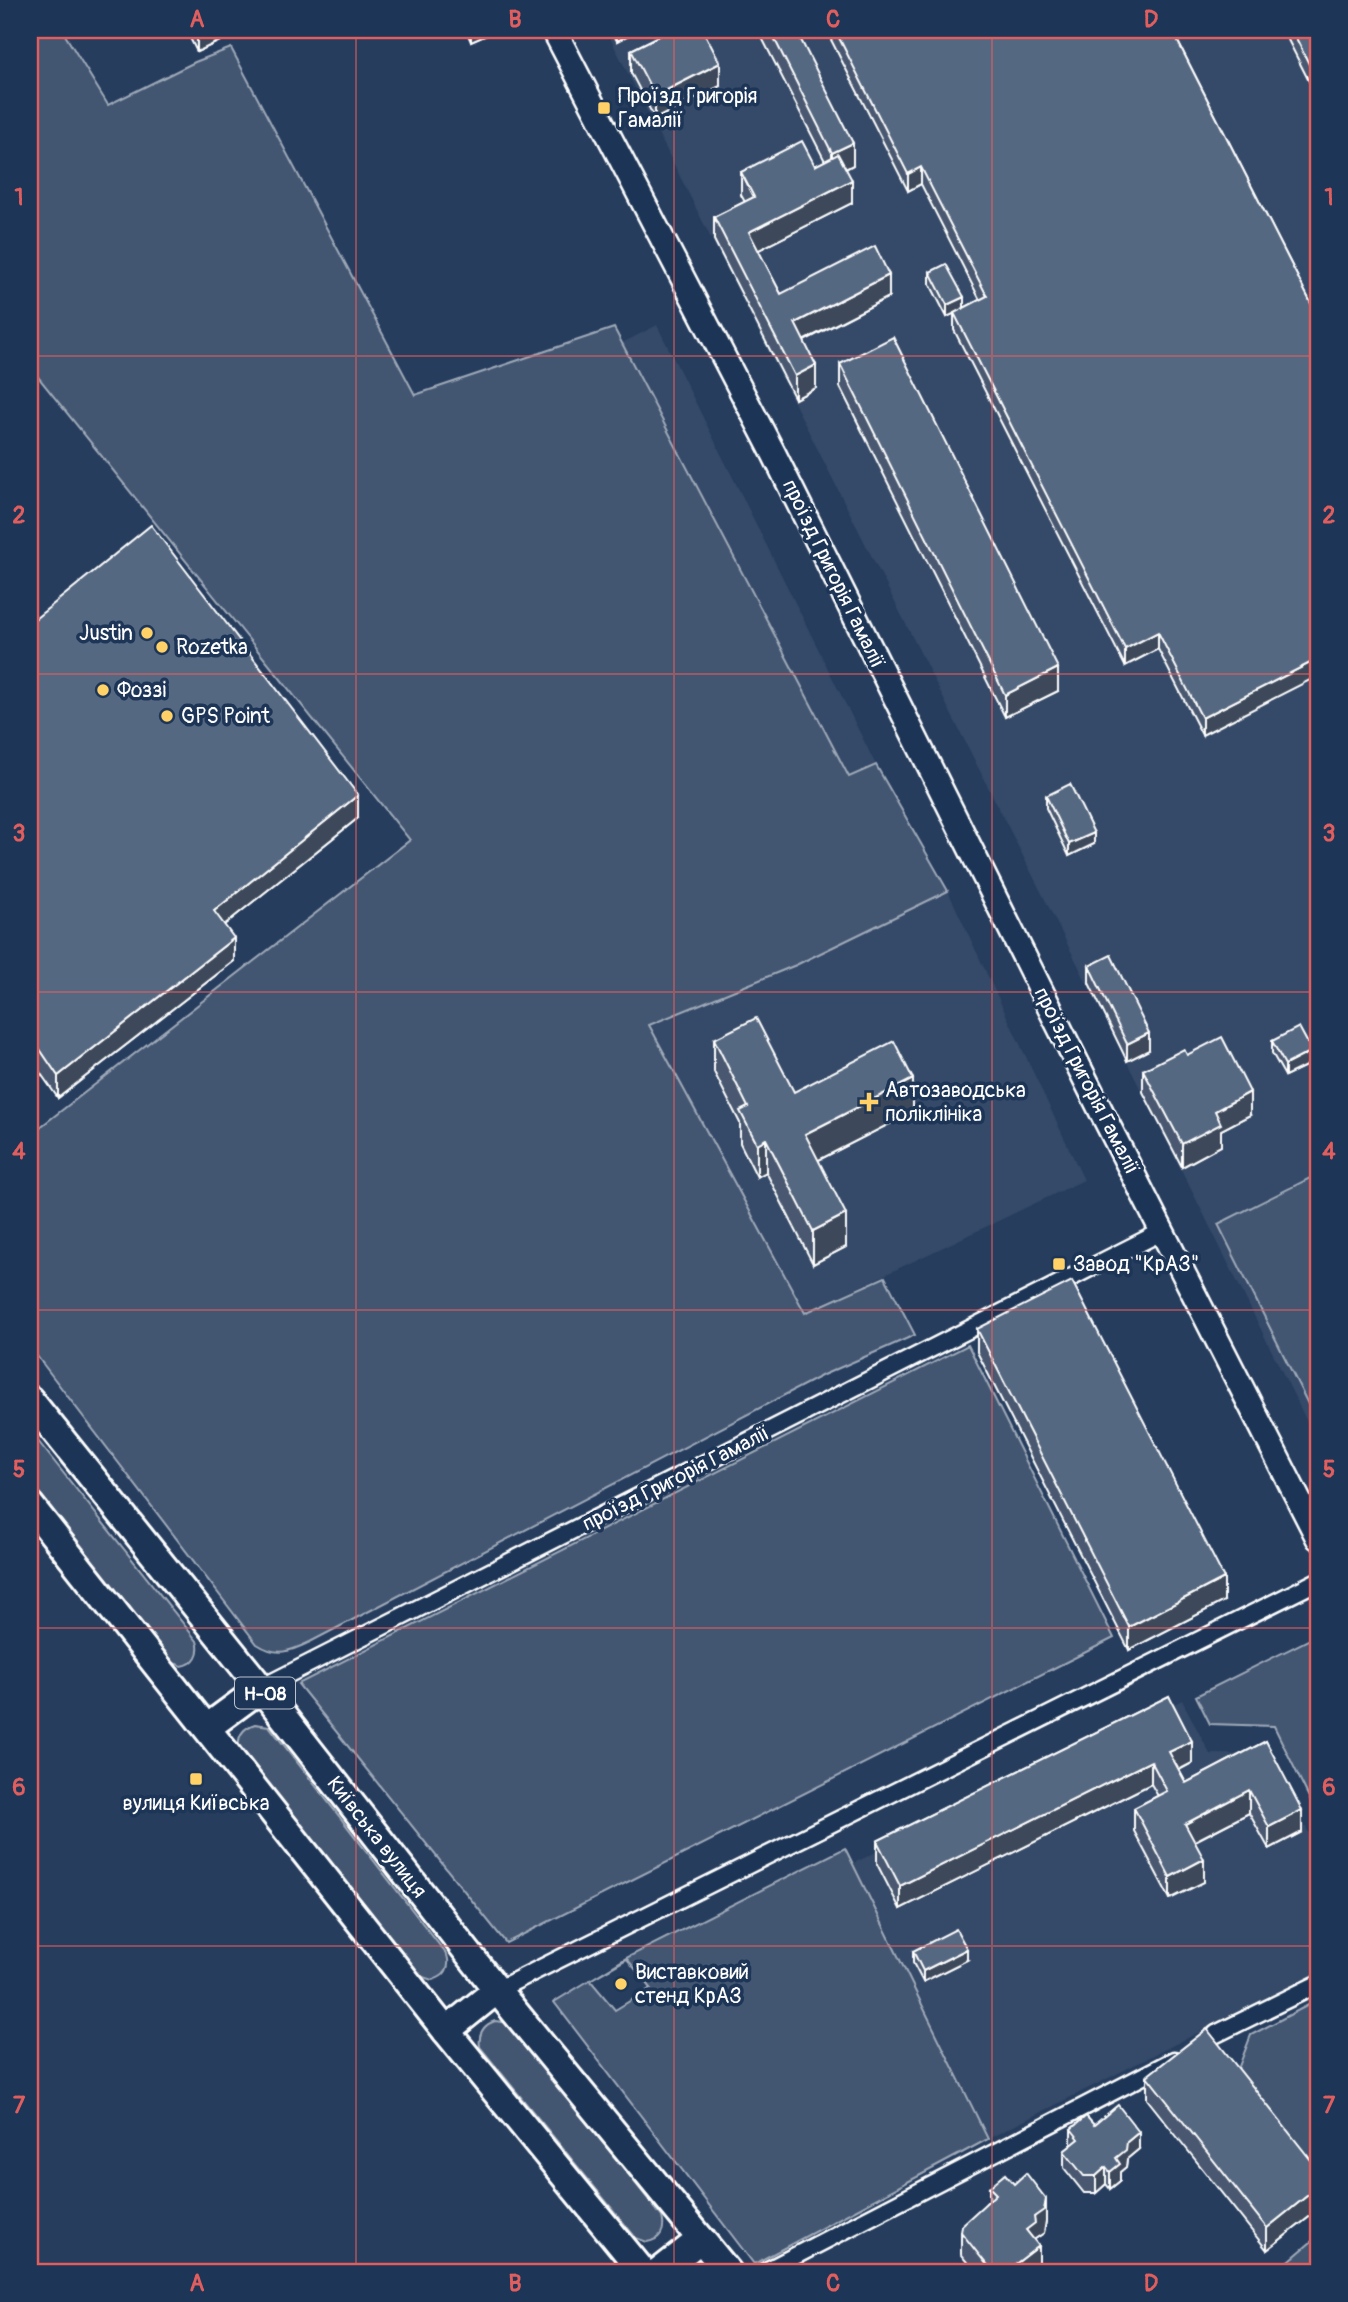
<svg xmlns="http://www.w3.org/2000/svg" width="1348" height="2302" font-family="Pangolin,sans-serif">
<rect width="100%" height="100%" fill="#263d5e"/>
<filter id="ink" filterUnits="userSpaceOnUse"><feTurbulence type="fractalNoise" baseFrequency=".0143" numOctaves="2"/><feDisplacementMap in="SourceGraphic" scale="14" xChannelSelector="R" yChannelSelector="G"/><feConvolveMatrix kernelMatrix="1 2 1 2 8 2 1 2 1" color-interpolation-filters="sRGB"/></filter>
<g filter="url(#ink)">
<g fill="#344a68">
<path d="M606,30H1318V1444L1203,1213Z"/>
<path d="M657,325L876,765L849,778L622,343Z"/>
<path d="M948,891L1084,1180L805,1313L649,1025L796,965Z"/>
<path d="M1182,1700L1210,1754L1269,1755L1318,1851V1972L988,2139L852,1864Z"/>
</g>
<g fill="#425672" stroke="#a0aab8" stroke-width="2" fill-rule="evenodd">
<path d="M30,30H62L108,105L195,62L231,48L415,395L614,328L849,777L876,765L948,891L796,965L649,1025L805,1313L885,1277L915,1335L823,1375L310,1642C289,1652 277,1657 257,1644L30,1347V1135L410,840L30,367Z"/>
<path d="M1318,1174V1424L1218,1224Z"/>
<path d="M968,1345L1114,1638L506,1943L298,1684Z"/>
<path d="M30,1431L197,1641C201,1653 195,1664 182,1666L171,1662L30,1483Z"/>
<path d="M1318,1635V1816L1274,1726L1210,1724L1196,1696Z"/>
<path d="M255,1724L269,1726L447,1955C451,1968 445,1977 432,1980L420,1976L239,1749C237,1736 243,1728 255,1724Z"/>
<path d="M845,1848L988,2139L754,2264L554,2002L626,1958ZM627,1959L651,1988L615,2010L590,1980Z"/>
<path d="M1318,2000V2182L1235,2077L1251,2035Z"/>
<path d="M495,2021L509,2023L662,2217C666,2231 660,2240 647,2242L636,2238L480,2047C478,2033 483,2025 495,2021Z"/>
<path d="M1318,2236V2272H1276Z"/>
</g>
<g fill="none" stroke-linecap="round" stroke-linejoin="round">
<defs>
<g id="street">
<path d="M261,1688L1163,1231"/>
<path d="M497,1990L1318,1581"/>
<path d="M1216,2034L1318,1984"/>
<path d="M764,2272L1174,2060"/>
</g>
<path id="secondary" d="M554,30L774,454L1104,1117L1318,1538"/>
<g id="primary">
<path d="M30,1400L261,1688L497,1990L728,2272"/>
<path d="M30,1505L446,2031L643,2272"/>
<path d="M208,1727L261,1688"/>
<path d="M446,2031L497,1990"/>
<path d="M659,2272L701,2239"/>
</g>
</defs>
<use href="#street" stroke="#fff" stroke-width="21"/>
<use href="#secondary" stroke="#fff" stroke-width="28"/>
<use href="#primary" stroke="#fff" stroke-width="32"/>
<use href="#street" stroke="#1d3557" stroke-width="16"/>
<use href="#secondary" stroke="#1d3557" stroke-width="23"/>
<use href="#primary" stroke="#1d3557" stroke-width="26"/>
</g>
<g fill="#49596f" stroke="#fff" stroke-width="2">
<path d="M186,30H243L197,52Z"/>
<path d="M466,30H498L471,42Z"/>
<path d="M611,30H638L617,41Z"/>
<path d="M657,30H703L720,86L655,119L631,73V50L660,36Z"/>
<path d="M758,30H796L853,165L846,169L852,203L758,250L781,294L889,297L804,341L816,388L795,399L714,240V217L745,202L741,195V172L815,166L825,161Z"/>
<path d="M826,30H1172L1318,317L1202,735L1158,649L1125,666L954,330V313L947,317L930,284V272L964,308L980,300L921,184L908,191Z"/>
<path d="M1283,30H1318V99Z"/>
<path d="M840,364L1058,691L1005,717L840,387Z"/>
<path d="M30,623L358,818L224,925L234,961L58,1098L39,1071Z"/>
<path d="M1046,796L1094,844L1069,856L1046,808Z"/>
<path d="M1089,966L1149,1050L1127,1061L1089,983Z"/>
<path d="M714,1039L794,1092L913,1112L818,1160L846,1247L813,1264L766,1172L757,1177L740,1143V1123L714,1072Z"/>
<path d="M1272,1041L1312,1063L1285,1076L1272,1053Z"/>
<path d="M1143,1070L1250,1115L1221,1130V1146L1182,1167L1143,1092Z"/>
<path d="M977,1329L1224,1601L1129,1650L977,1352Z"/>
<path d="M1169,1696L1192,1763L1179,1770L1186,1783L1266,1741L1302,1832L1269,1849L1249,1813L1195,1841L1204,1882L1170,1899L1134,1831V1808L1158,1796L1151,1784L900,1909L877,1864V1841Z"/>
<path d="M1318,1873V1900L1312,1888V1876Z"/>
<path d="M913,1951L967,1960L923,1982L913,1963Z"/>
<path d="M1147,2076L1318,2169V2210L1267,2250L1147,2099Z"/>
<path d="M1094,2125L1139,2149L1127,2159L1126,2167L1120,2172V2181L1110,2189L1106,2184L1096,2193H1084L1064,2168V2151L1071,2146V2129Z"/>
<path d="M989,2187L1046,2221L1044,2233L1035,2239L1039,2268L1034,2272H975L961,2255V2232L989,2200Z"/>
</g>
<g fill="#3c485a" stroke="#fff" stroke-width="2">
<path d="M207,30H243L197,52V35Z"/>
<path d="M471,30H498L471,42Z"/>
<path d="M617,30H638L617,41Z"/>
<path d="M720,63V86L655,119V96Z"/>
<path d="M853,143V165L832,176V153Z"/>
<path d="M921,167V184L908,191V174Z"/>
<path d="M852,180V203L749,255V232Z"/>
<path d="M889,275V297L795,345V323Z"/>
<path d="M964,297V309L947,317V305Z"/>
<path d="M816,365V388L795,399V376Z"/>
<path d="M1158,632V649L1125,666V649Z"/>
<path d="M1318,659V676L1202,735V718Z"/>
<path d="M1058,668V691L1005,717V695Z"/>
<path d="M358,795V818L214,933V911Z"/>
<path d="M1094,833V844L1069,856V844Z"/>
<path d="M234,938V961L58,1098V1076Z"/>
<path d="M1149,1033V1050L1127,1061V1044Z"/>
<path d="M39,1048V1071L30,1077V1054Z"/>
<path d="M1312,1051V1063L1285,1076V1065Z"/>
<path d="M913,1079V1112L805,1167V1134Z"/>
<path d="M1250,1092V1115L1221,1130V1146L1182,1167V1144L1215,1111Z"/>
<path d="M766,1139V1172L757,1177V1144Z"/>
<path d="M846,1214V1247L813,1264V1231Z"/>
<path d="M1224,1578V1601L1129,1650V1627Z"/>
<path d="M1192,1741V1763L1169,1775V1752Z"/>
<path d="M1151,1761V1784L900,1909V1886Z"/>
<path d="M1249,1790V1813L1185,1846V1824Z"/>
<path d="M1302,1810V1832L1269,1849V1827Z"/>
<path d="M1204,1859V1882L1170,1899V1877Z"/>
<path d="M967,1949V1960L923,1982V1971Z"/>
<path d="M1139,2132V2149L1127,2159L1126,2167L1120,2172V2181L1110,2189V2172L1116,2158L1127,2142Z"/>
<path d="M1106,2167V2184L1096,2193V2176Z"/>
<path d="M1318,2187V2210L1267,2250V2228Z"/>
<path d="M1046,2199V2221L1044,2233L1035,2239V2245L1026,2230Z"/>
<path d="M1039,2246V2268L1034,2272H1005Z"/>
</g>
<g fill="#556781" stroke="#fff" stroke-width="2">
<path d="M195,30H207L197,35Z"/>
<path d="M668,30H703L720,63L655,96L631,50L669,31Z"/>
<path d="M770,30H796L853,143L832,153Z"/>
<path d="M835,30H1172L1318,317V659L1202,718L1158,632L1125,649L954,313L987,296L921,167L908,174Z"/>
<path d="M1292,30H1318V82Z"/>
<path d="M802,141L815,166L838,154L852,180L749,232L781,294L875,246L889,275L795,323L816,365L795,376L714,217L754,197L741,172Z"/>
<path d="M946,264L964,297L947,305L930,272Z"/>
<path d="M893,337L1058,668L1005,695L840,364Z"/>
<path d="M151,525L358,795L214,911L234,938L58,1076L39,1048L30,1054V623Z"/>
<path d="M1070,784L1094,833L1069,844L1046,796Z"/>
<path d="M1111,955L1149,1033L1127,1044L1089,966Z"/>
<path d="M756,1018L794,1092L894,1041L913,1079L805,1134L846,1214L813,1231L766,1139L757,1144L740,1111L748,1107L714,1039Z"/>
<path d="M1299,1027L1312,1051L1285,1065L1272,1041Z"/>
<path d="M1222,1037L1250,1092L1215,1111L1221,1124L1182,1144L1143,1070L1184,1049L1187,1055Z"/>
<path d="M1072,1281L1224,1578L1129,1627L977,1329Z"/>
<path d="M1169,1696L1192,1741L1169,1752L1186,1783L1266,1741L1302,1810L1269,1827L1249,1790L1185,1824L1204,1859L1170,1877L1134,1808L1167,1791L1151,1761L900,1886L877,1841Z"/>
<path d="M1318,1873V1889L1312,1876Z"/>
<path d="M956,1929L967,1949L923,1971L913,1951Z"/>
<path d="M1207,2029L1318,2169V2187L1267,2228L1147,2076Z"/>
<path d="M1118,2105L1139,2132L1127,2142L1126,2150L1116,2158L1120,2164L1110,2172L1106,2167L1096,2176H1084L1064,2151L1079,2139L1071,2129L1086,2116L1094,2125Z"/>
<path d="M1026,2173L1046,2199L1044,2210L1034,2217L1035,2223L1026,2230L1039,2246L1005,2272H998L994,2267L991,2270L961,2232L962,2225L996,2194L989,2187L1005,2174L1014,2184Z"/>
</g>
</g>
<path fill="none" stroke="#e05e5e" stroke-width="2" stroke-opacity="0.55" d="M356,30V2272M674,30V2272M992,30V2272M30,356H1318M30,674H1318M30,992H1318M30,1310H1318M30,1628H1318M30,1946H1318"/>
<g fill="#ffd166" stroke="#1d3557" stroke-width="2.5">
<rect x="597" y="101" width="14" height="14" rx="3.5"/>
<circle cx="147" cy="633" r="7"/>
<circle cx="162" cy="647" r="7"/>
<circle cx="103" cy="690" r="7"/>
<circle cx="167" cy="716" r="7"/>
<path d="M865.5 1091.5h7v7h7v7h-7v7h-7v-7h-7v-7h7z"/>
<rect x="1052" y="1257" width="14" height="14" rx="3.5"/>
<rect x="189" y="1772" width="14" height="14" rx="3.5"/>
<circle cx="621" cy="1984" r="7"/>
</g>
<g text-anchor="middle" stroke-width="7" stroke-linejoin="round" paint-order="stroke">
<rect fill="#1d3557" stroke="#bbc2cd" stroke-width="2" x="235" y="1677.5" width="60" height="31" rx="5"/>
<g font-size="19" font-weight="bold" fill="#fff">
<text x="265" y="1700">Н-08</text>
</g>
<g font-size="21" fill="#fff" stroke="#1d3557" text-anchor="start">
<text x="618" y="103">Проїзд Григорія<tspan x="618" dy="24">Гамалії</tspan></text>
<text x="133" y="640" text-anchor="end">Justin</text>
<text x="176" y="654">Rozetka</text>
<text x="117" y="697">Фоззі</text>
<text x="181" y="723">GPS Point</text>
<text x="885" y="1097">Автозаводська<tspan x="885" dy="24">поліклініка</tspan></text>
<text x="1073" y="1271">Завод "КрАЗ"</text>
<text x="196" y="1810" text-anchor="middle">вулиця Київська</text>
<text x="635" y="1979">Виставковий<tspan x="635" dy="24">стенд КрАЗ</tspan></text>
</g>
<g font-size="21" fill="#fff" stroke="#1d3557">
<text transform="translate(834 574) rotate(64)" y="7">проїзд Григорія Гамалії</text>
<text transform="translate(1087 1081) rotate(63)" y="7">проїзд Григорія Гамалії</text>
<text transform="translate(676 1478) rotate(-27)" y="7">проїзд Григорія Гамалії</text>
<text transform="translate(377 1837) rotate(52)" y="7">Київська вулиця</text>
</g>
</g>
<rect width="1348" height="2302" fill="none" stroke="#1d3557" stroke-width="77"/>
<rect x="38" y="38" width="1272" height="2226" fill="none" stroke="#e05e5e" stroke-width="2.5"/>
<g font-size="23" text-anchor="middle" font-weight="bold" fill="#e05e5e">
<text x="197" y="27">A</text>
<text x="515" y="27">B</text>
<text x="833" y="27">C</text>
<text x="1151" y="27">D</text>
<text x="19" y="205">1</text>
<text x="1329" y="205">1</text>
<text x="19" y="523">2</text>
<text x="1329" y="523">2</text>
<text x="19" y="841">3</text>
<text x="1329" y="841">3</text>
<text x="19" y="1159">4</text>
<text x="1329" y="1159">4</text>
<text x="19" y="1477">5</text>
<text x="1329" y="1477">5</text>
<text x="19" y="1795">6</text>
<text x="1329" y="1795">6</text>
<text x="19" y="2113">7</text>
<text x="1329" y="2113">7</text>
<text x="197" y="2291">A</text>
<text x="515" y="2291">B</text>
<text x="833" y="2291">C</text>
<text x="1151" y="2291">D</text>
</g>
</svg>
